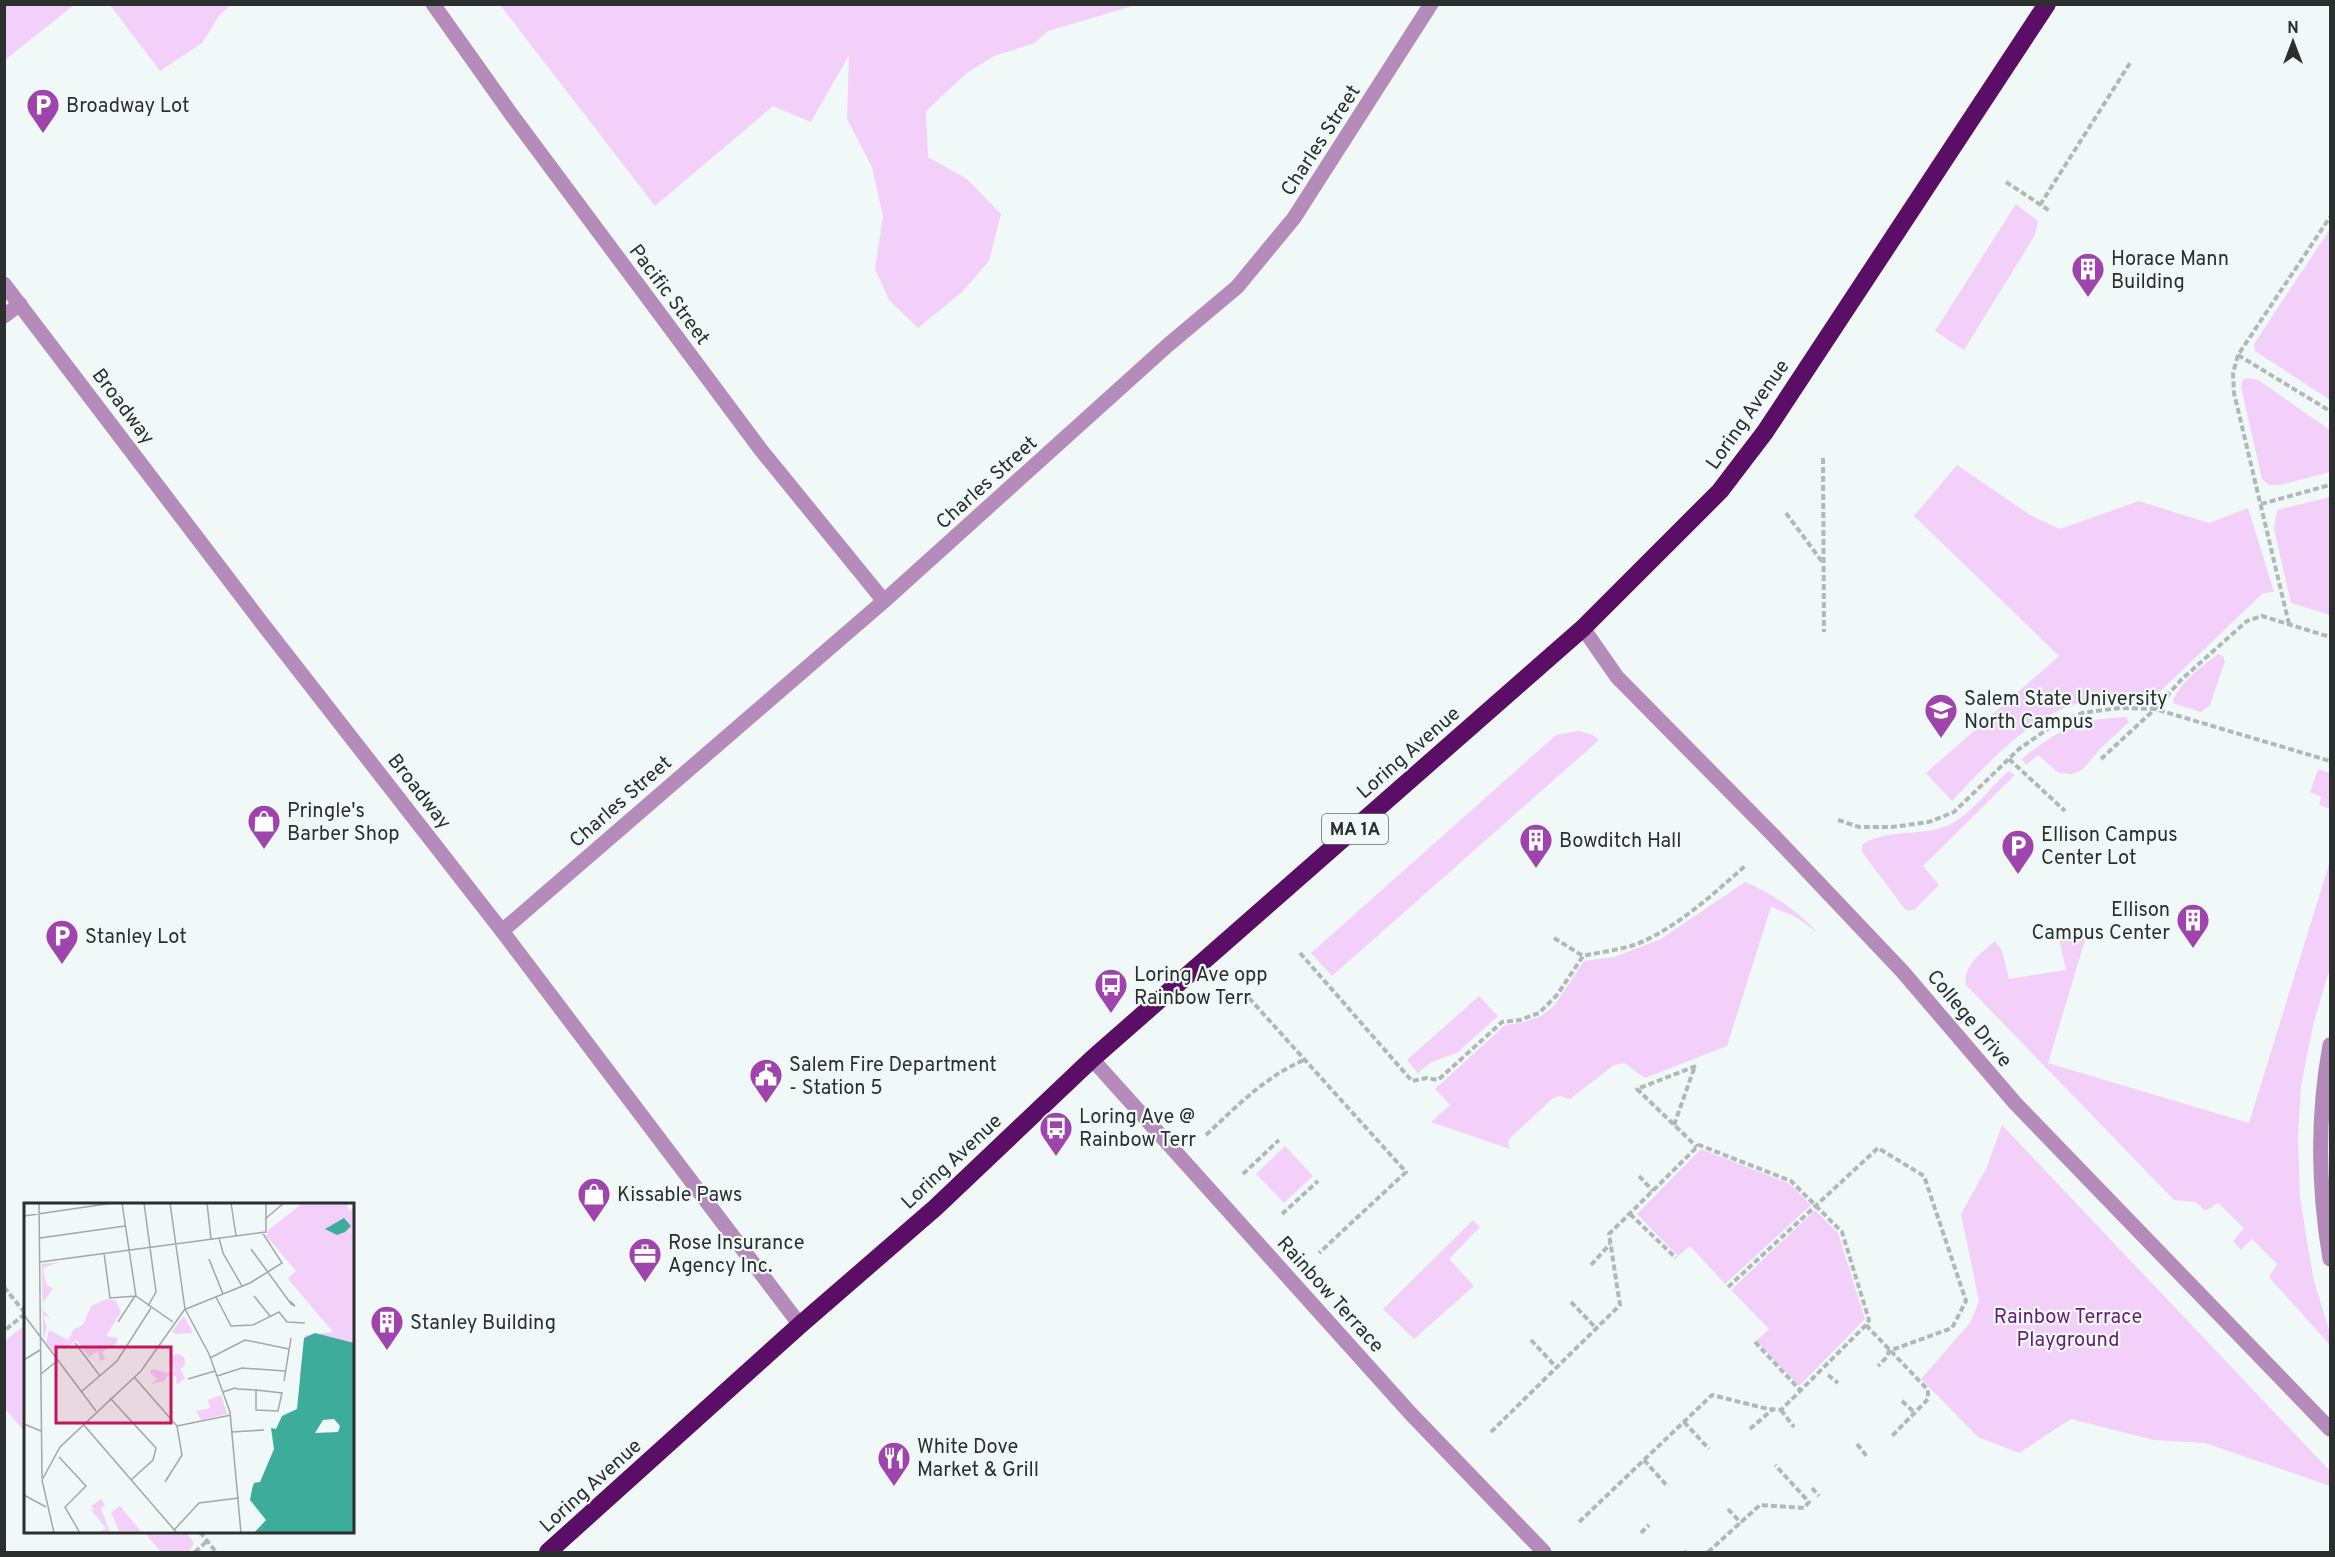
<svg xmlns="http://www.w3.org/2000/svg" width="2335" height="1557" font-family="Overpass,sans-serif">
<rect width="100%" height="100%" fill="#f0f9f7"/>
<g fill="#f3d0f9">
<path d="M5,4H74V5L5,60Z"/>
<path d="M110,5H230L219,16L202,43L160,71Z"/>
<path d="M500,5H1136L1048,31L1035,43L994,56L967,73L926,111L928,157L967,179L1001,214L989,261L963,291L918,328L889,300L875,269L883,216L872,167L847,119L849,55L811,122L773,106L655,206Z"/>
<path d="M2016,204L2038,221L2035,235L1964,350L1935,331Z"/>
<path d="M2330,229V400L2255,351L2254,344Z"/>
<path d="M2247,378L2258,380L2330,430V472L2280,485H2269L2262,479L2241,387L2242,381Z"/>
<path d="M1957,465L2030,515L2060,529L2139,501L2209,523L2248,508L2274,592L2263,593L2150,701C2125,699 2097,697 2073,705C2026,720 1985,766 1952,801L1926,773L2059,656L1914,516Z"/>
<path d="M2330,497V615L2291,603L2274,529L2277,510Z"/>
<path d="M2218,654L2223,656L2225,661L2210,705L2201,712L2175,704L2173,701C2179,683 2203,665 2218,654Z"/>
<path d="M2126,717L2129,722L2101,748L2082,770L2072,774L2059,773L2038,755L2026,765L2022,759C2059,729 2078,719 2126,717Z"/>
<path d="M1579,731L1593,735L1599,740L1332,976L1311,953L1556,735Z"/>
<path d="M2318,769L2330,773V809L2319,805L2321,797L2310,792Z"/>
<path d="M2009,771L2015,775L1923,866L1939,885L1915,909L1909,911L1905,909L1862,852V845C1885,828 1920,837 1947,826C1971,815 1989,788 2009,771Z"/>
<path d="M2330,861V968L2313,1025L2301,1086L2298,1137L2300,1197L2308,1247L2314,1281L2330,1333V1345L2269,1277L2277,1264L2252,1239L2241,1250L2233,1241L2244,1228L2218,1203L2205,1211L2196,1202L2174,1200L1966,985C1963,964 1981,954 1995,941L2002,950L2009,979L2066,970L2058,935L2059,931L2068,930L2086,937L2048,1063L2249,1123Z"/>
<path d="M1745,882C1774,894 1797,911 1818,933L1796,917L1771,907L1727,1046L1645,1078L1624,1063L1614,1065L1570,1099L1559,1096L1552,1099L1510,1138L1508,1143L1510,1149L1431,1122L1450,1105L1435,1089L1505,1025L1525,1022L1541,1016L1554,1006L1584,961L1614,957L1661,939Z"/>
<path d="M1479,996L1498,1016L1458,1052L1430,1063L1418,1073L1407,1060Z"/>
<path d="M2002,1125L2330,1471V1486L2205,1443L2154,1440L2071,1419L2019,1453L1978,1437L1921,1379L1970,1323L1979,1301L1961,1214L1987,1167Z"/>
<path d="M1285,1146L1313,1176L1284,1203L1256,1174Z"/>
<path d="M1701,1149L1790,1184L1811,1205L1725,1284L1690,1246L1678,1256L1637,1214Z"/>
<path d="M1815,1210L1838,1233L1865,1319L1799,1386L1756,1341L1769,1329L1731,1290Z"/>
<path d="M1473,1220L1480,1227L1449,1259L1474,1286L1414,1339L1383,1309Z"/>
<path d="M22,1327L26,1332L25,1432L4,1408L5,1341Z"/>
<path d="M144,1532H186L194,1543L189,1552H161Z"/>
</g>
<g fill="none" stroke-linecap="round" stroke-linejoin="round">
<g stroke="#b1b9b7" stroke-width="4" stroke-dasharray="6 3" stroke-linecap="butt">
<path d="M2006,182L2050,211"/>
<path d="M2040,205L2130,63"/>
<path d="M2238,355L2330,411"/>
<path d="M1823,458L1824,632"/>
<path d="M2261,504L2330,485"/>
<path d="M1786,513L1823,563"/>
<path d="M2289,624L2234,393L2233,373L2238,355L2330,217"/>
<path d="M2009,759L2065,811"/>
<path d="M2101,759L2155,709L2182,679L2247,621L2262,616L2330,637"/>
<path d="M1838,820L1859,827H1892L1929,822L1954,812L2019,749L2049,728L2082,713L2119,708L2155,709L2330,761"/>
<path d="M1554,938L1583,956"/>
<path d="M1300,953L1412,1081L1427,1078L1438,1080L1502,1022L1520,1020L1539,1013L1557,995L1583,956C1600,952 1620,950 1637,944C1678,927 1712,895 1745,866"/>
<path d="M1249,998L1406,1172L1319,1253"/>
<path d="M1696,1066L1637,1089L1697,1147"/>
<path d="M1674,1125L1695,1066"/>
<path d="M1206,1135C1237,1106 1265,1077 1304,1060"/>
<path d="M1243,1174L1279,1140"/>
<path d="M1639,1176L1653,1191"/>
<path d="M1282,1214L1318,1181"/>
<path d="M1630,1214L1676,1258"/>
<path d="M1591,1265L1610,1244"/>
<path d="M4,1287L25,1313H26L4,1331"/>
<path d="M1728,1287L1878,1148L1924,1176L1966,1301L1952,1328L1889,1351L1887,1357L1878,1366"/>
<path d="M1571,1302L1597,1329"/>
<path d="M1866,1325L1928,1390V1399L1892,1436"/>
<path d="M1531,1340L1557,1368"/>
<path d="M1755,1342L1800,1390"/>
<path d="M1828,1375L1838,1383"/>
<path d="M1902,1401L1915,1413"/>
<path d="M1781,1410L1794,1427"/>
<path d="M1684,1422L1709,1449"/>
<path d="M1750,1429L1772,1410"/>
<path d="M1491,1432L1620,1305L1609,1234L1699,1145L1791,1181L1842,1232L1869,1320L1866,1325L1781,1410L1768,1409L1712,1395L1578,1523"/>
<path d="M1857,1444L1868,1458"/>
<path d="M1644,1460L1668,1487"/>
<path d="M1812,1488L1819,1496"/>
<path d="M1728,1509L1741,1523"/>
<path d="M200,1532L216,1552"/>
<path d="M1641,1533L1649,1525"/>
<path d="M1684,1551L1685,1552"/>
<path d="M195,1552L207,1541"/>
<path d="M1708,1552L1760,1505L1804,1508L1809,1502L1775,1465"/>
</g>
<g stroke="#b58bbb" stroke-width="15">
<path d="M433,4L511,114L761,450L884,601"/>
<path d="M4,284L265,627L502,931L800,1325"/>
<path d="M4,316L20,304"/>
<path d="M1583,628L1617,677L1774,836L1902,971L2015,1103L2330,1429"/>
<path d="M502,931L884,601L1168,345L1237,287L1294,218L1431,4"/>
<path d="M2330,1045C2317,1116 2318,1188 2330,1259"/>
<path d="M1092,1059L1411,1414L1544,1552"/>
</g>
<path stroke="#5b0e66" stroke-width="18" d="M548,1552L800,1325L935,1208L1092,1059L1583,628L1720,491L1765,432L2047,4"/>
</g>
<defs>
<symbol id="parking-pin" viewBox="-11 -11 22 30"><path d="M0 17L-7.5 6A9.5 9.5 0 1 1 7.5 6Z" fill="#9f43ad" stroke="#f0f9f7"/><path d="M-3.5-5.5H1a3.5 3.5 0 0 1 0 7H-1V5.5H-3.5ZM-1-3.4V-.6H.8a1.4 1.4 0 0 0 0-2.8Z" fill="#fff"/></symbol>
<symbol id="building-pin" viewBox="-11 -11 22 30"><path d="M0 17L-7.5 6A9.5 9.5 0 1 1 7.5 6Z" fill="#9f43ad" stroke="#f0f9f7"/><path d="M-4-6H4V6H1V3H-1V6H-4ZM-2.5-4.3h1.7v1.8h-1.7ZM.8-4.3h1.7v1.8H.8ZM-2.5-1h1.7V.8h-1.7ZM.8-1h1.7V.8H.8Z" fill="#fff"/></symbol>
<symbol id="university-pin" viewBox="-11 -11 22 30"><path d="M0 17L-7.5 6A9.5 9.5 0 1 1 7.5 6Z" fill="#9f43ad" stroke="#f0f9f7"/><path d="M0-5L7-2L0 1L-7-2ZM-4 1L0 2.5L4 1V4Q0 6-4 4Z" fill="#fff"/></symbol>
<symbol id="shop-pin" viewBox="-11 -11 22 30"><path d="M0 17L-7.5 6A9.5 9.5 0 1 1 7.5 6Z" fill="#9f43ad" stroke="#f0f9f7"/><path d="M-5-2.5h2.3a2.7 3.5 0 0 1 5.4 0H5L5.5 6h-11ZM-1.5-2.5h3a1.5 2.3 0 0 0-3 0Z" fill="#fff"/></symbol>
<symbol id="bus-pin" viewBox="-11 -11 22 30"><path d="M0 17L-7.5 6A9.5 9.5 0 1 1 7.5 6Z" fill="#9f43ad" stroke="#f0f9f7"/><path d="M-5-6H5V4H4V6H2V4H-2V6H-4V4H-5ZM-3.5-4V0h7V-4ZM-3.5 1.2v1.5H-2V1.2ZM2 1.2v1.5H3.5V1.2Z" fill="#fff"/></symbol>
<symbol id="civic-pin" viewBox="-11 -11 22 30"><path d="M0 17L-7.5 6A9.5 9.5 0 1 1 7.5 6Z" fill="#9f43ad" stroke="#f0f9f7"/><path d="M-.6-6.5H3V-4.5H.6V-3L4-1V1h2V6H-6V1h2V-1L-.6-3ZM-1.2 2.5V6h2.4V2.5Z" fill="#fff"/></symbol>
<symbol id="office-pin" viewBox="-11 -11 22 30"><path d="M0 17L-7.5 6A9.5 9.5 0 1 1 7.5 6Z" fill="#9f43ad" stroke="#f0f9f7"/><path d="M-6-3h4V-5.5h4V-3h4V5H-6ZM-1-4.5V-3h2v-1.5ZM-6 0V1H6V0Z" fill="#fff"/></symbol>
<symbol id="restaurant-pin" viewBox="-11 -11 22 30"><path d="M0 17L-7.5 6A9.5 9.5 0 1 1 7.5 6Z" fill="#9f43ad" stroke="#f0f9f7"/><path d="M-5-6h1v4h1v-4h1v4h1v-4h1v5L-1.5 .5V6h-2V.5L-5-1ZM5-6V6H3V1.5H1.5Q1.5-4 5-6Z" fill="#fff"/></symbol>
</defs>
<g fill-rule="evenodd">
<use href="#parking-pin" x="24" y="86" width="38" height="52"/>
<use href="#building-pin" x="2069" y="250" width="38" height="52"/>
<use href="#university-pin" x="1922" y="691" width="38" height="52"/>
<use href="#shop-pin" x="245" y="802" width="38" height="52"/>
<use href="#building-pin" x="1517" y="821" width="38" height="52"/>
<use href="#parking-pin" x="1999" y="827" width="38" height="52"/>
<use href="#building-pin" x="2174" y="901" width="38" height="52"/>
<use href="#parking-pin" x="43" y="917" width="38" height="52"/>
<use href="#bus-pin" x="1092" y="966" width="38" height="52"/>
<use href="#civic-pin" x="747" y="1056" width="38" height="52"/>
<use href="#bus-pin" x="1037" y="1109" width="38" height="52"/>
<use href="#shop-pin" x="575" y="1175" width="38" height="52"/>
<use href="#office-pin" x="626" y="1235" width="38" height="52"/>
<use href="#building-pin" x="368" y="1303" width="38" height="52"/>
<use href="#restaurant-pin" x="875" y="1439" width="38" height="52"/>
</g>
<g text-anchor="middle" stroke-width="4.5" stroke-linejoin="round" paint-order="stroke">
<rect fill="#f0f9f7" stroke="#666c6a" stroke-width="1.5" x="1322" y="814" width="66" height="30" rx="4.5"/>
<g font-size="18" font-weight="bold" fill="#2b2f2e">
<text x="1355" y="835">MA 1A</text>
</g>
<g font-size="20" fill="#2b2f2e" stroke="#f0f9f7" text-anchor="start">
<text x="66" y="112">Broadway Lot</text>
<text x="2111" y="265">Horace Mann<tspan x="2111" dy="23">Building</tspan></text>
<text x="1964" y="705">Salem State University<tspan x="1964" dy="23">North Campus</tspan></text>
<text x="287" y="817">Pringle's<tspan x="287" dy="23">Barber Shop</tspan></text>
<text x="2041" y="841">Ellison Campus<tspan x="2041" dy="23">Center Lot</tspan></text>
<text x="1559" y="847">Bowditch Hall</text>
<text x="2170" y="916" text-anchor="end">Ellison<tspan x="2170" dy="23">Campus Center</tspan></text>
<text x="85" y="943">Stanley Lot</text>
<text x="1134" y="981">Loring Ave opp<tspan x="1134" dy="23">Rainbow Terr</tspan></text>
<text x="789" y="1071">Salem Fire Department<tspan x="789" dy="23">- Station 5</tspan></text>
<text x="1079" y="1123">Loring Ave @<tspan x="1079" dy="23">Rainbow Terr</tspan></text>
<text x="617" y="1201">Kissable Paws</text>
<text x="668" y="1249">Rose Insurance<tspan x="668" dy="23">Agency Inc.</tspan></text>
<text x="410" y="1329">Stanley Building</text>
<text x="917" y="1453">White Dove<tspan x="917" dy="23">Market &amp; Grill</tspan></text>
</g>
<g font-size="20" fill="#2b2f2e" stroke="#f0f9f7">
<text transform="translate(1320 140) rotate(-57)" y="7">Charles Street</text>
<text transform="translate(670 294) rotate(53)" y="7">Pacific Street</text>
<text transform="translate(124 406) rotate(53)" y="7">Broadway</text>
<text transform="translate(1747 414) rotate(-55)" y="7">Loring Avenue</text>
<text transform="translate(986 482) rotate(-42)" y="7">Charles Street</text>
<text transform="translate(1408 752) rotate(-41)" y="7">Loring Avenue</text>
<text transform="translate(420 791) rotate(52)" y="7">Broadway</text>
<text transform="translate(620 801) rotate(-41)" y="7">Charles Street</text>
<text transform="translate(1970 1018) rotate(50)" y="7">College Drive</text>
<text transform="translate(951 1161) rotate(-43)" y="7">Loring Avenue</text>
<text transform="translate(1331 1294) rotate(48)" y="7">Rainbow Terrace</text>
<text transform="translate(590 1485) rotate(-42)" y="7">Loring Avenue</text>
</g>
<g font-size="20" fill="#6b1c77" stroke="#f0f9f7">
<text x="2068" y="1323">Rainbow Terrace<tspan x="2068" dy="23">Playground</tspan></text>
</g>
</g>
<g transform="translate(24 1203)">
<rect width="330" height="330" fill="#f0f9f7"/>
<path d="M279,0H323L325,8L330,4V140L313,138L284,159L275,175L281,132L309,129L264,76L272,68L242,33L244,27ZM36,59L19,65L22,81L29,86L19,99V108L27,115L19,112L23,124L20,136L19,128L18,61ZM83,96L92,98L97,109L82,133L94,135L92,141L78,149L81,156L76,158L74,148L65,154L52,137L40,147L37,143L29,149L22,139L25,127L44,137L50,126L59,122L67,103ZM160,113L169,130L151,131L148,128ZM145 159a8 8 0 1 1 16 0a8 8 0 1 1-16 0ZM156,165L161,175L153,182L152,173L144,172L140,178L127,181L133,176L126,169L128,166L144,170ZM197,192L203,211L177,217L172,208L186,205L184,197ZM77,296L81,302L77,305L86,330H76L82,325L66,306L71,308L67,303ZM96,303L116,327L115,328H95L87,309Z" fill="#f3d0f9"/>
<path d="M320,15L327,23L321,29L313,32L301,26ZM291,130L330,140V330H230L242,317L226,297L228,286L230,280L236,279L250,246L247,225L252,226L258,213L273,206L280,135ZM310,216L316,223L314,229L291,230L299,217Z" fill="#3eac9b" fill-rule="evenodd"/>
<path fill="none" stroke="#a1a8a7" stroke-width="1.5" d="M15,0L18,275M98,0L112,93L149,119M120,0L132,89L124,103M183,0L187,36M207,0L212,33M0,13L89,0M241,16L260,0M16,35L101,23M195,35L199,50L218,83M227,46L267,101L271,103L266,98M80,50L86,95L112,93M185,56L199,91M16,59L242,29V0M230,93L246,113M192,94L207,123L229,122L255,109L263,119L281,120M161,106L185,151L206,209L217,330M162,106L226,80L258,60L238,29M0,112L72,208M94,119L111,93M51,140L76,173M186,155L221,137L265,146M0,157L16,147M17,171L33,158M193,173L218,165L261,168M111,175L153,223L158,252L141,279M164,176L191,168M260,178L267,135M57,189L93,158L127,105M199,189L211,185L214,186L232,187L258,190L254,208L232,207V187M86,195L132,245L129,257L107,277M0,221L17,228M59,221L153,330M153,223L207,212M208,229L240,227M35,254L62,283L41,304L56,330M0,292L22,304M150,327L175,300L215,295M30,330L18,277L36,244L117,168L161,106L146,0"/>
<path fill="#c2185b" fill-opacity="0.15" stroke="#c2185b" stroke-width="3" d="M32,144H147V220H32Z"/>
<rect width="330" height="330" fill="none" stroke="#2b2f2e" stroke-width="3"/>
</g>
<rect width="2335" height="1557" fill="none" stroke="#2b2f2e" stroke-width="12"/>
<g transform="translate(2293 42)" stroke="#f0f9f7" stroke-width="4.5" paint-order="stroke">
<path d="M0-4.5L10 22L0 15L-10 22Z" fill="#2b2f2e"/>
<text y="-9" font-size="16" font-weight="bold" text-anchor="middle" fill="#2b2f2e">N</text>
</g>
</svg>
